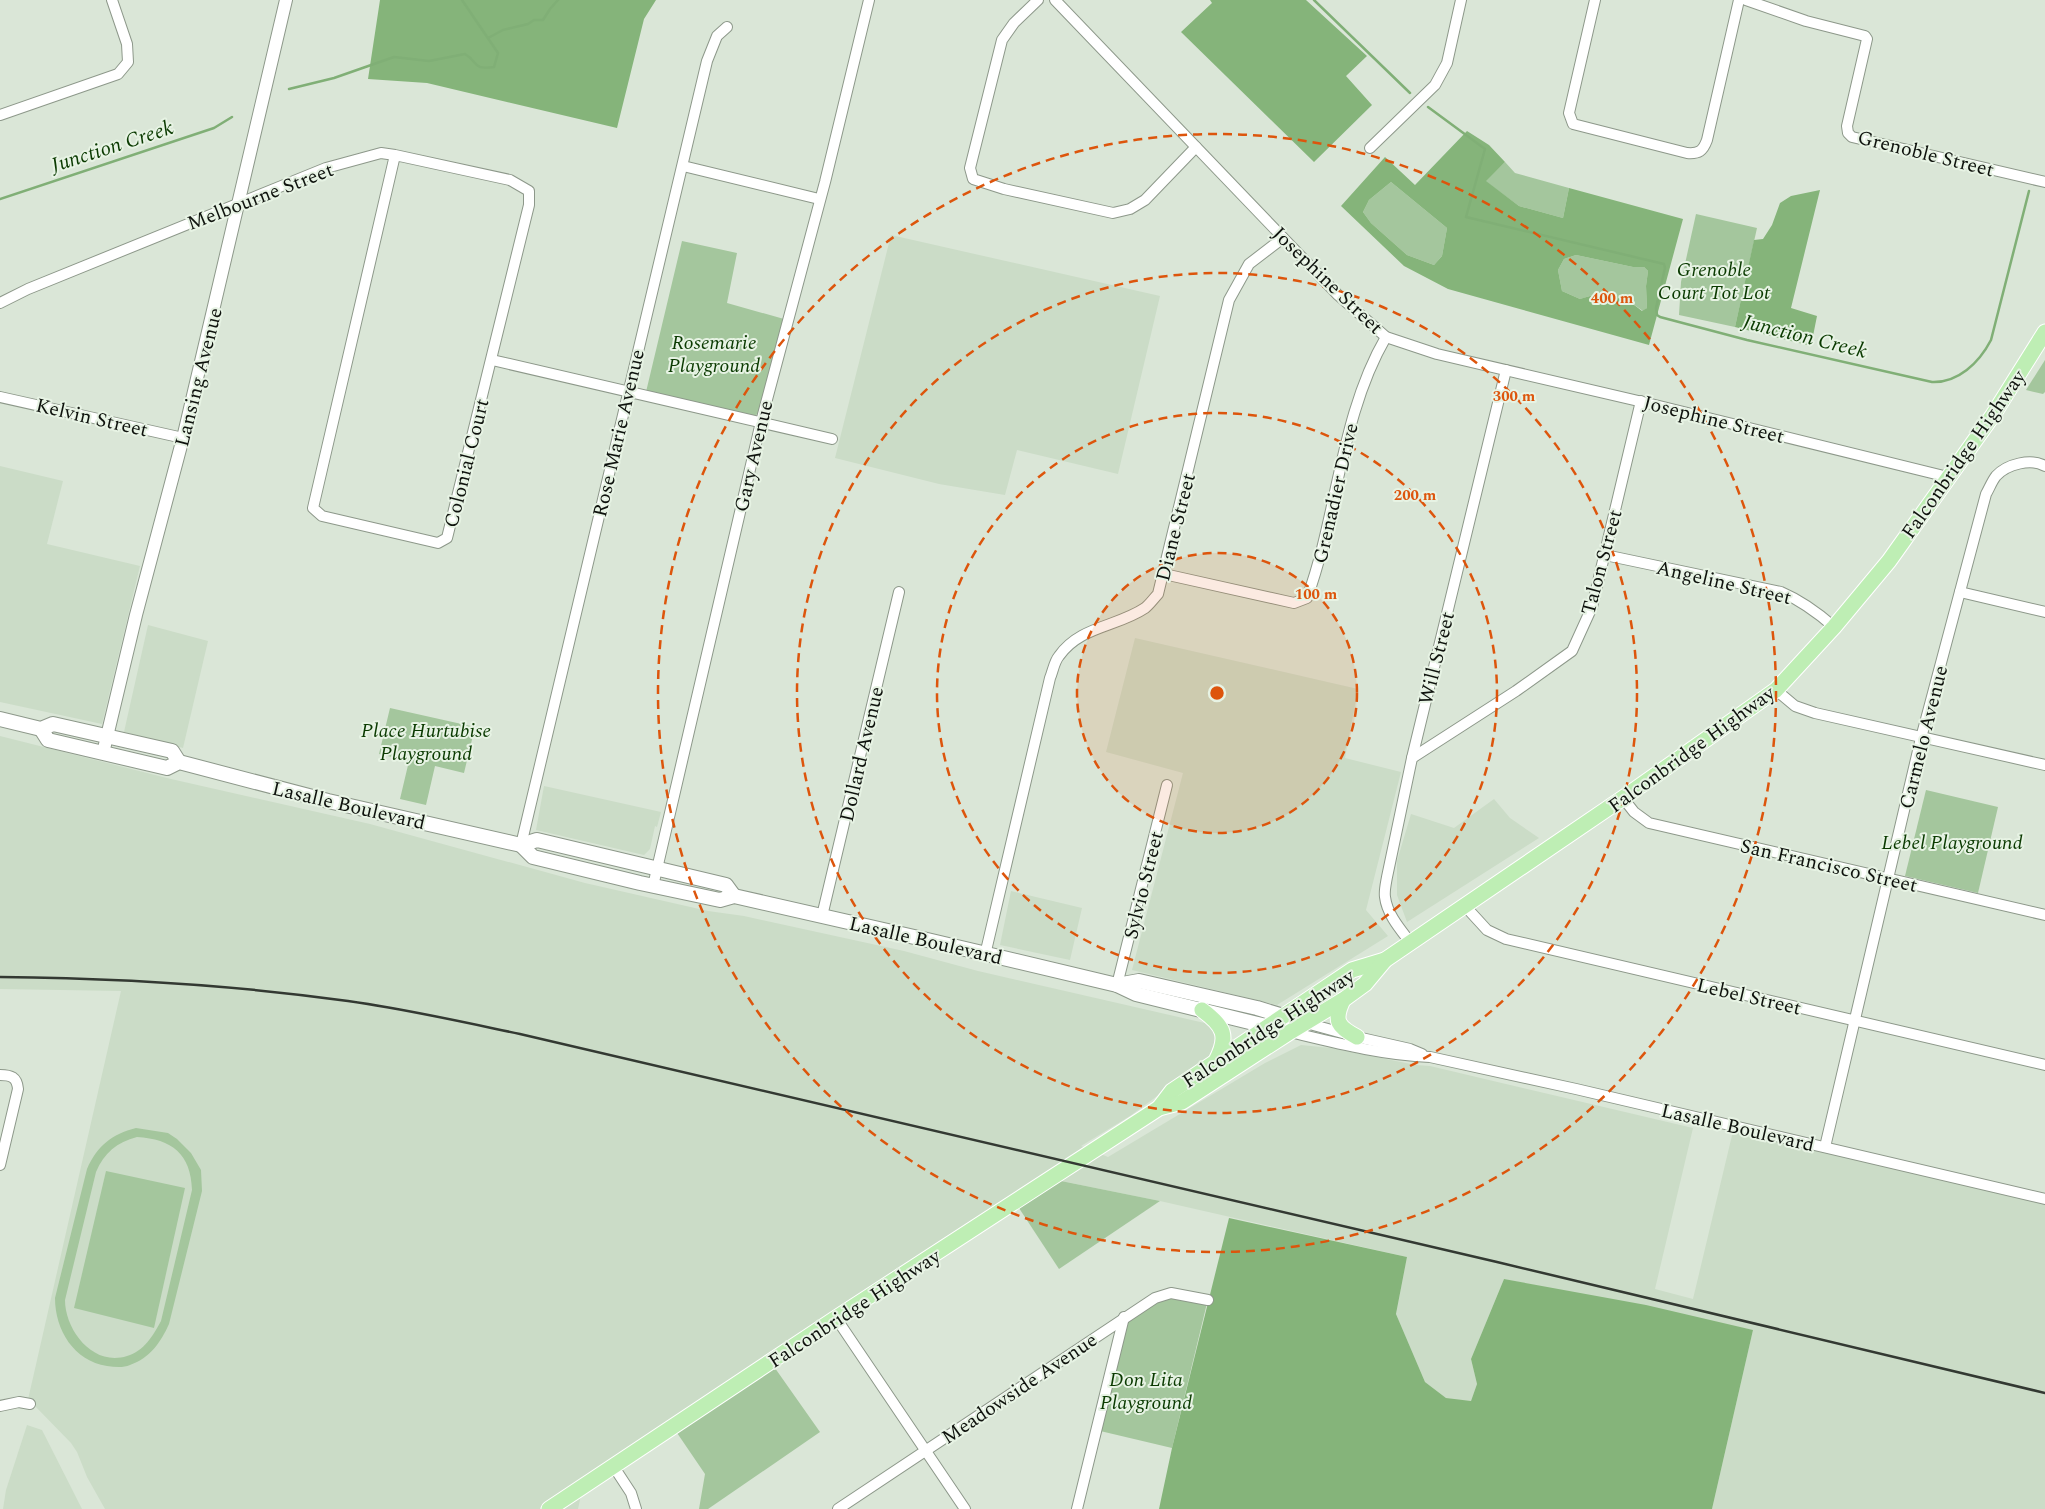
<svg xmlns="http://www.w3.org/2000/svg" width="2045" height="1509" font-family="Spectral,serif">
<rect width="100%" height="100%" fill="#dae6d7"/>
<g fill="#cbdcc7">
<path d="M891,235L1160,296L1118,474L1017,450L1005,495L939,484L835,458Z"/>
<path d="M0,466L63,481L47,544L140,566L102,724L0,702Z"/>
<path d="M148,625L208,641L183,748L124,732Z"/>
<path d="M1135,638L1358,689L1345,758L1401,772L1366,910L1388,936L1277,1005L1132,970L1183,773L1106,752Z"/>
<path d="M0,736L171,779L370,824L585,883L708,911L744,916L904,951L978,971L1209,1024L1218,1033L1214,1054L1130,1116L1081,1146L1108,1157L1265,1063L1301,1045L1331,1048L1416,1065L1430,1066L1693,1128L1655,1289L1693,1299L1734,1127L2045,1200V1509H1712L1753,1330L1504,1279L1471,1359L1477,1384L1471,1401L1456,1400L1446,1398L1425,1382L1396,1314L1407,1257L1160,1201L1051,1179L583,1486L578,1509H105L87,1477L77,1452L71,1443L34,1405L27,1404L121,991L0,989Z"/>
<path d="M544,786L661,812L657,827L655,826L650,849L644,855L536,830Z"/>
<path d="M1494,799L1510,818L1539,838L1407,922L1397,895V861L1411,814L1454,828Z"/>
<path d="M1011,891L1082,908L1070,960L1000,945Z"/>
<path d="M27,1425L42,1430L82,1509H3L6,1490Z"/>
</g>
<g fill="#a4c69d" fill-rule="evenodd">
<path d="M1505,162L1515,173L1569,188L1563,218L1519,206L1485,181Z"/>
<path d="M1391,182L1447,228L1442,256L1434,265L1407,255L1371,223L1363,212L1369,200Z"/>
<path d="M1696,214L1757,228L1735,327L1679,315L1681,282Z"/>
<path d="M682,241L737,253L727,303L784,319L758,414L753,416L646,392Z"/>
<path d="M1576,255L1633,267H1644L1648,271L1646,286L1647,308L1643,311L1633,304L1600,293L1580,299L1562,291L1558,270L1564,259Z"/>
<path d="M2045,360V392L2043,394L2026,390Z"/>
<path d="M390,708L475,727L464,773L435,766L426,805L400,799L409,761L379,754Z"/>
<path d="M1926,790L1998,807L1978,893L1905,876Z"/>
<path d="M136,1128L168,1133L177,1139L191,1153L201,1170L202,1191L169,1324C161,1342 150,1358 130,1365C123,1368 115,1367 107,1366C74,1361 55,1330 55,1298L87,1169C97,1146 112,1134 136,1128ZM137,1137C172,1139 191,1154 192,1190L161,1321C153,1336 144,1351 127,1356C93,1367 65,1330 65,1300L96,1172C104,1153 117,1142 137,1137Z"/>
<path d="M106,1171L185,1188L154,1328L74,1308Z"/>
<path d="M1051,1179L1160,1201L1059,1269L1015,1202Z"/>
<path d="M1154,1298L1208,1299L1172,1448L1096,1430L1123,1316Z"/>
<path d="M770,1361L820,1432L708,1509H699L705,1474L673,1427Z"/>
</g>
<g fill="#85b47a" fill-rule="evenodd">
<path d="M380,0H656L644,19L617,128L427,83L368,79Z"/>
<path d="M1210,0H1306L1367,56L1346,76L1372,105L1314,162L1181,32L1212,3Z"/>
<path d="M1467,131L1489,145L1505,162L1486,181L1519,206L1563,218L1569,188L1683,219L1649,345L1448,289L1404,266L1341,206L1385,157L1415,185ZM1391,182L1447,228L1442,256L1434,265L1407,255L1371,223L1363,212L1369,200ZM1576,255L1633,267H1644L1648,271L1646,286L1647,308L1642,311C1618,292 1609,290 1580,299L1562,291L1558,270L1564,259Z"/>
<path d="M1820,190L1791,308L1817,316L1811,346L1735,327L1754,240L1763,239L1772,225L1780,203L1791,196Z"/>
<path d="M1229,1218L1407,1257L1396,1314L1425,1382L1446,1398L1471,1401L1477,1384L1471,1359L1504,1279L1646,1305L1753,1330L1712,1509H1159L1172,1448Z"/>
</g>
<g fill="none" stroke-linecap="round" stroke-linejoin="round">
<g stroke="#80af76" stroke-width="2.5">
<path d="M1314,0L1410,93"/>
<path d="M488,38L503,30L528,24L534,20H543L550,9L558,0"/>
<path d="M289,89L334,78L394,57L429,61L465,54C479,62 471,70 494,67L498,53L462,0"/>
<path d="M1428,107L1485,149L1466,217L1664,264L1665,268L1656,308L1657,315L1660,317L1747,340L1932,382C1958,383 1979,363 1991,340L2029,191"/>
<path d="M0,199L214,128L232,117"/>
</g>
<defs>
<g id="minor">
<path d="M1038,0L1014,23L1002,40L970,168L973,179L1004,189L1113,213L1130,209L1145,200L1196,147"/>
<path d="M1055,0L1338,295L1386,337L1437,354L1647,403L1948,477"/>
<path d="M1595,0L1569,113L1573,124L1687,153C1699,154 1703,151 1707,140L1739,0"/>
<path d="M1746,0L1806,21L1865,36L1867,39L1847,126L1848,133L1852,137L2045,182"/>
<path d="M0,115L118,74L128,62L127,44L112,0"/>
<path d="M1370,148L1435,85L1447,63L1461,0"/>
<path d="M683,166L819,199"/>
<path d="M0,303L28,289L326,168L381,153L395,155L510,180L529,191V205L447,538L438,543L322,516L313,508L395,155"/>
<path d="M492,360L832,439"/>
<path d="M0,397L183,438"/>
<path d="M1605,555L1781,592C1802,601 1817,612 1834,627"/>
<path d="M1164,574L1294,603L1307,598C1338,513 1340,416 1386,337"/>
<path d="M1960,592L2045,612"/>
<path d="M1776,690L1795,706L1815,713L2045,765"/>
<path d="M1412,758L1516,691L1572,651L1592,607L1641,401"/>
<path d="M1623,798L1634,812L1649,823L2045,915"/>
<path d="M521,845L707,61L717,36L727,27"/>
<path d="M653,886L761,422L825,182L869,0"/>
<path d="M1465,906L1487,930L1506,939L2045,1065"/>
<path d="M822,916L899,592"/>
<path d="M1410,942C1400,929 1387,914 1385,897C1384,891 1386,883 1387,877L1412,758L1506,370"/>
<path d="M985,955L1050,678C1053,671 1054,662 1059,656C1080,626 1117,627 1145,608C1150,604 1154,598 1158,594L1229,300L1249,264L1283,238"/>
<path d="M1117,985L1167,785"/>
<path d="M1306,1023L1357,1037L1410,1049L1422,1054"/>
<path d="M1290,1032C1336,1043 1382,1055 1430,1057L1576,1089L2045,1199"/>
<path d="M0,1075C11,1075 17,1077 18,1089L0,1165"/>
<path d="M1825,1147L1921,738L1986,494C1989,489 1992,481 1996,476C2007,464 2031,458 2045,466"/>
<path d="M836,1318L965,1509"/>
<path d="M0,1406L19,1402L30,1404"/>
<path d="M614,1467L631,1493L636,1509"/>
<path d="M838,1509L1155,1298L1171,1293L1208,1300"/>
<path d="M1077,1509L1124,1317"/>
</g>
<path id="tertiary" d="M103,753L136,615L183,438L286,0"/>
<g id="secondary">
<path d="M0,719L41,729L53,724L172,751L179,762"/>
<path d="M41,729L48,740L167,768L179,762L328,801L521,845L537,840L726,885L734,896"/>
<path d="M521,845L533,857L640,883L720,900L734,896L923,939L1117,985L1136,994L1290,1032"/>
<path d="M1117,985L1139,981L1257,1008L1306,1023"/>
</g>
<g id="primary">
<path d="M1343,1000C1333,1021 1338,1027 1357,1037"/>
<path d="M1202,1010C1224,1026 1229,1036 1216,1061"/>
<path d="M1159,1108L1172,1091L1352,970L1385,960"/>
<path d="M549,1509L836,1318L1159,1108L1182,1102L1290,1032L1343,1000L1365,984L1385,960L1623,798L1776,690L1834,627L1889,561L1993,415L2045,332"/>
</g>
</defs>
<use href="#minor" stroke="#8d988a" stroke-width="12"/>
<use href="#tertiary" stroke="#8d988a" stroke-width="14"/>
<use href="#secondary" stroke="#8d988a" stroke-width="16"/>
<use href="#primary" stroke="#fff" stroke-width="17"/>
<use href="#minor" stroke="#fff" stroke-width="10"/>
<use href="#tertiary" stroke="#fff" stroke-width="12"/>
<use href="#secondary" stroke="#fff" stroke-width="14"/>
<use href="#primary" stroke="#beeeb4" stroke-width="15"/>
<path stroke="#333932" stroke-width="2.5" d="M0,977C116,978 233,985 348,1001C406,1009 463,1022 520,1034L1497,1262L2045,1393"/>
</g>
<circle cx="1217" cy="693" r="140" fill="#dd550c" fill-opacity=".12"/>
<g fill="none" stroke="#dd550c" stroke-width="2.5" stroke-dasharray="9 6">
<circle cx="1217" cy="693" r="140"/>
<circle cx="1217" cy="693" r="280"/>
<circle cx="1217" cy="693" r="420"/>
<circle cx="1217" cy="693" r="559"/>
</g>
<g text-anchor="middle" stroke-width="4" stroke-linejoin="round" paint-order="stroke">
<g font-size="20" fill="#0e120d" stroke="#e7f3e4">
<text transform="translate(1926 153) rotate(14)" y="7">Grenoble Street</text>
<text transform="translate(260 196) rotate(-21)" y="7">Melbourne Street</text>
<text transform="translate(1328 280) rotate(44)" y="7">Josephine Street</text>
<text transform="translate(198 377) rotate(-76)" y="7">Lansing Avenue</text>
<text transform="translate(92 417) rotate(13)" y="7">Kelvin Street</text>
<text transform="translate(1714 419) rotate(14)" y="7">Josephine Street</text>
<text transform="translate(618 433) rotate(-77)" y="7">Rose Marie Avenue</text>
<text transform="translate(1963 454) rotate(-55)" y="7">Falconbridge Highway</text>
<text transform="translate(753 456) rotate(-77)" y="7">Gary Avenue</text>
<text transform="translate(466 463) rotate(-76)" y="7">Colonial Court</text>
<text transform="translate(1335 493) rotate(-77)" y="7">Grenadier Drive</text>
<text transform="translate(1175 527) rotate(-76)" y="7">Diane Street</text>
<text transform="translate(1601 562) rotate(-75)" y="7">Talon Street</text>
<text transform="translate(1724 582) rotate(13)" y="7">Angeline Street</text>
<text transform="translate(1436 658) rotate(-76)" y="7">Will Street</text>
<text transform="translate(1923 737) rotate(-76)" y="7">Carmelo Avenue</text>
<text transform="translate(1691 749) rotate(-36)" y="7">Falconbridge Highway</text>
<text transform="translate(861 754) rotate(-77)" y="7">Dollard Avenue</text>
<text transform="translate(349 805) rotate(13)" y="7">Lasalle Boulevard</text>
<text transform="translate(1829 865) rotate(13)" y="7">San Francisco Street</text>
<text transform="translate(1143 885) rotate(-76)" y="7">Sylvio Street</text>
<text transform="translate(926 940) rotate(13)" y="7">Lasalle Boulevard</text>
<text transform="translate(1749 996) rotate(13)" y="7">Lebel Street</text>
<text transform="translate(1268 1028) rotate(-33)" y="7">Falconbridge Highway</text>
<text transform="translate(1738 1127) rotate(13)" y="7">Lasalle Boulevard</text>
<text transform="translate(854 1308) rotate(-33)" y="7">Falconbridge Highway</text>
<text transform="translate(1019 1388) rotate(-34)" y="7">Meadowside Avenue</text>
</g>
<g font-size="20" font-style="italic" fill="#0a3a00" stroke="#e7f3e4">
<text x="1714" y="276">Grenoble<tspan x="1714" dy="23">Court Tot Lot</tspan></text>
<text x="714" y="349">Rosemarie<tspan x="714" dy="23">Playground</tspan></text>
<text x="426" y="737">Place Hurtubise<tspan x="426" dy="23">Playground</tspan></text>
<text x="1952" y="849">Lebel Playground</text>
<text x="1146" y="1386">Don Lita<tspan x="1146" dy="23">Playground</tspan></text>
</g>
<g font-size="21" font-style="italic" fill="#0a3a00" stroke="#e7f3e4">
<text transform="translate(112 146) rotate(-18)" y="7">Junction Creek</text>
<text transform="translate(1805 336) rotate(14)" y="7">Junction Creek</text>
</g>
</g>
<circle cx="1217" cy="693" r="8" fill="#dd550c" stroke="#e7f3e4" stroke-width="2.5"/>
<g font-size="15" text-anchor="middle" font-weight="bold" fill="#dd550c" stroke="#e7f3e4" stroke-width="4" stroke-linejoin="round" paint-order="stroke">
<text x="1612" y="303">400 m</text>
<text x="1514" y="401">300 m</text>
<text x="1415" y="500">200 m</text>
<text x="1316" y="599">100 m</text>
</g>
</svg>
